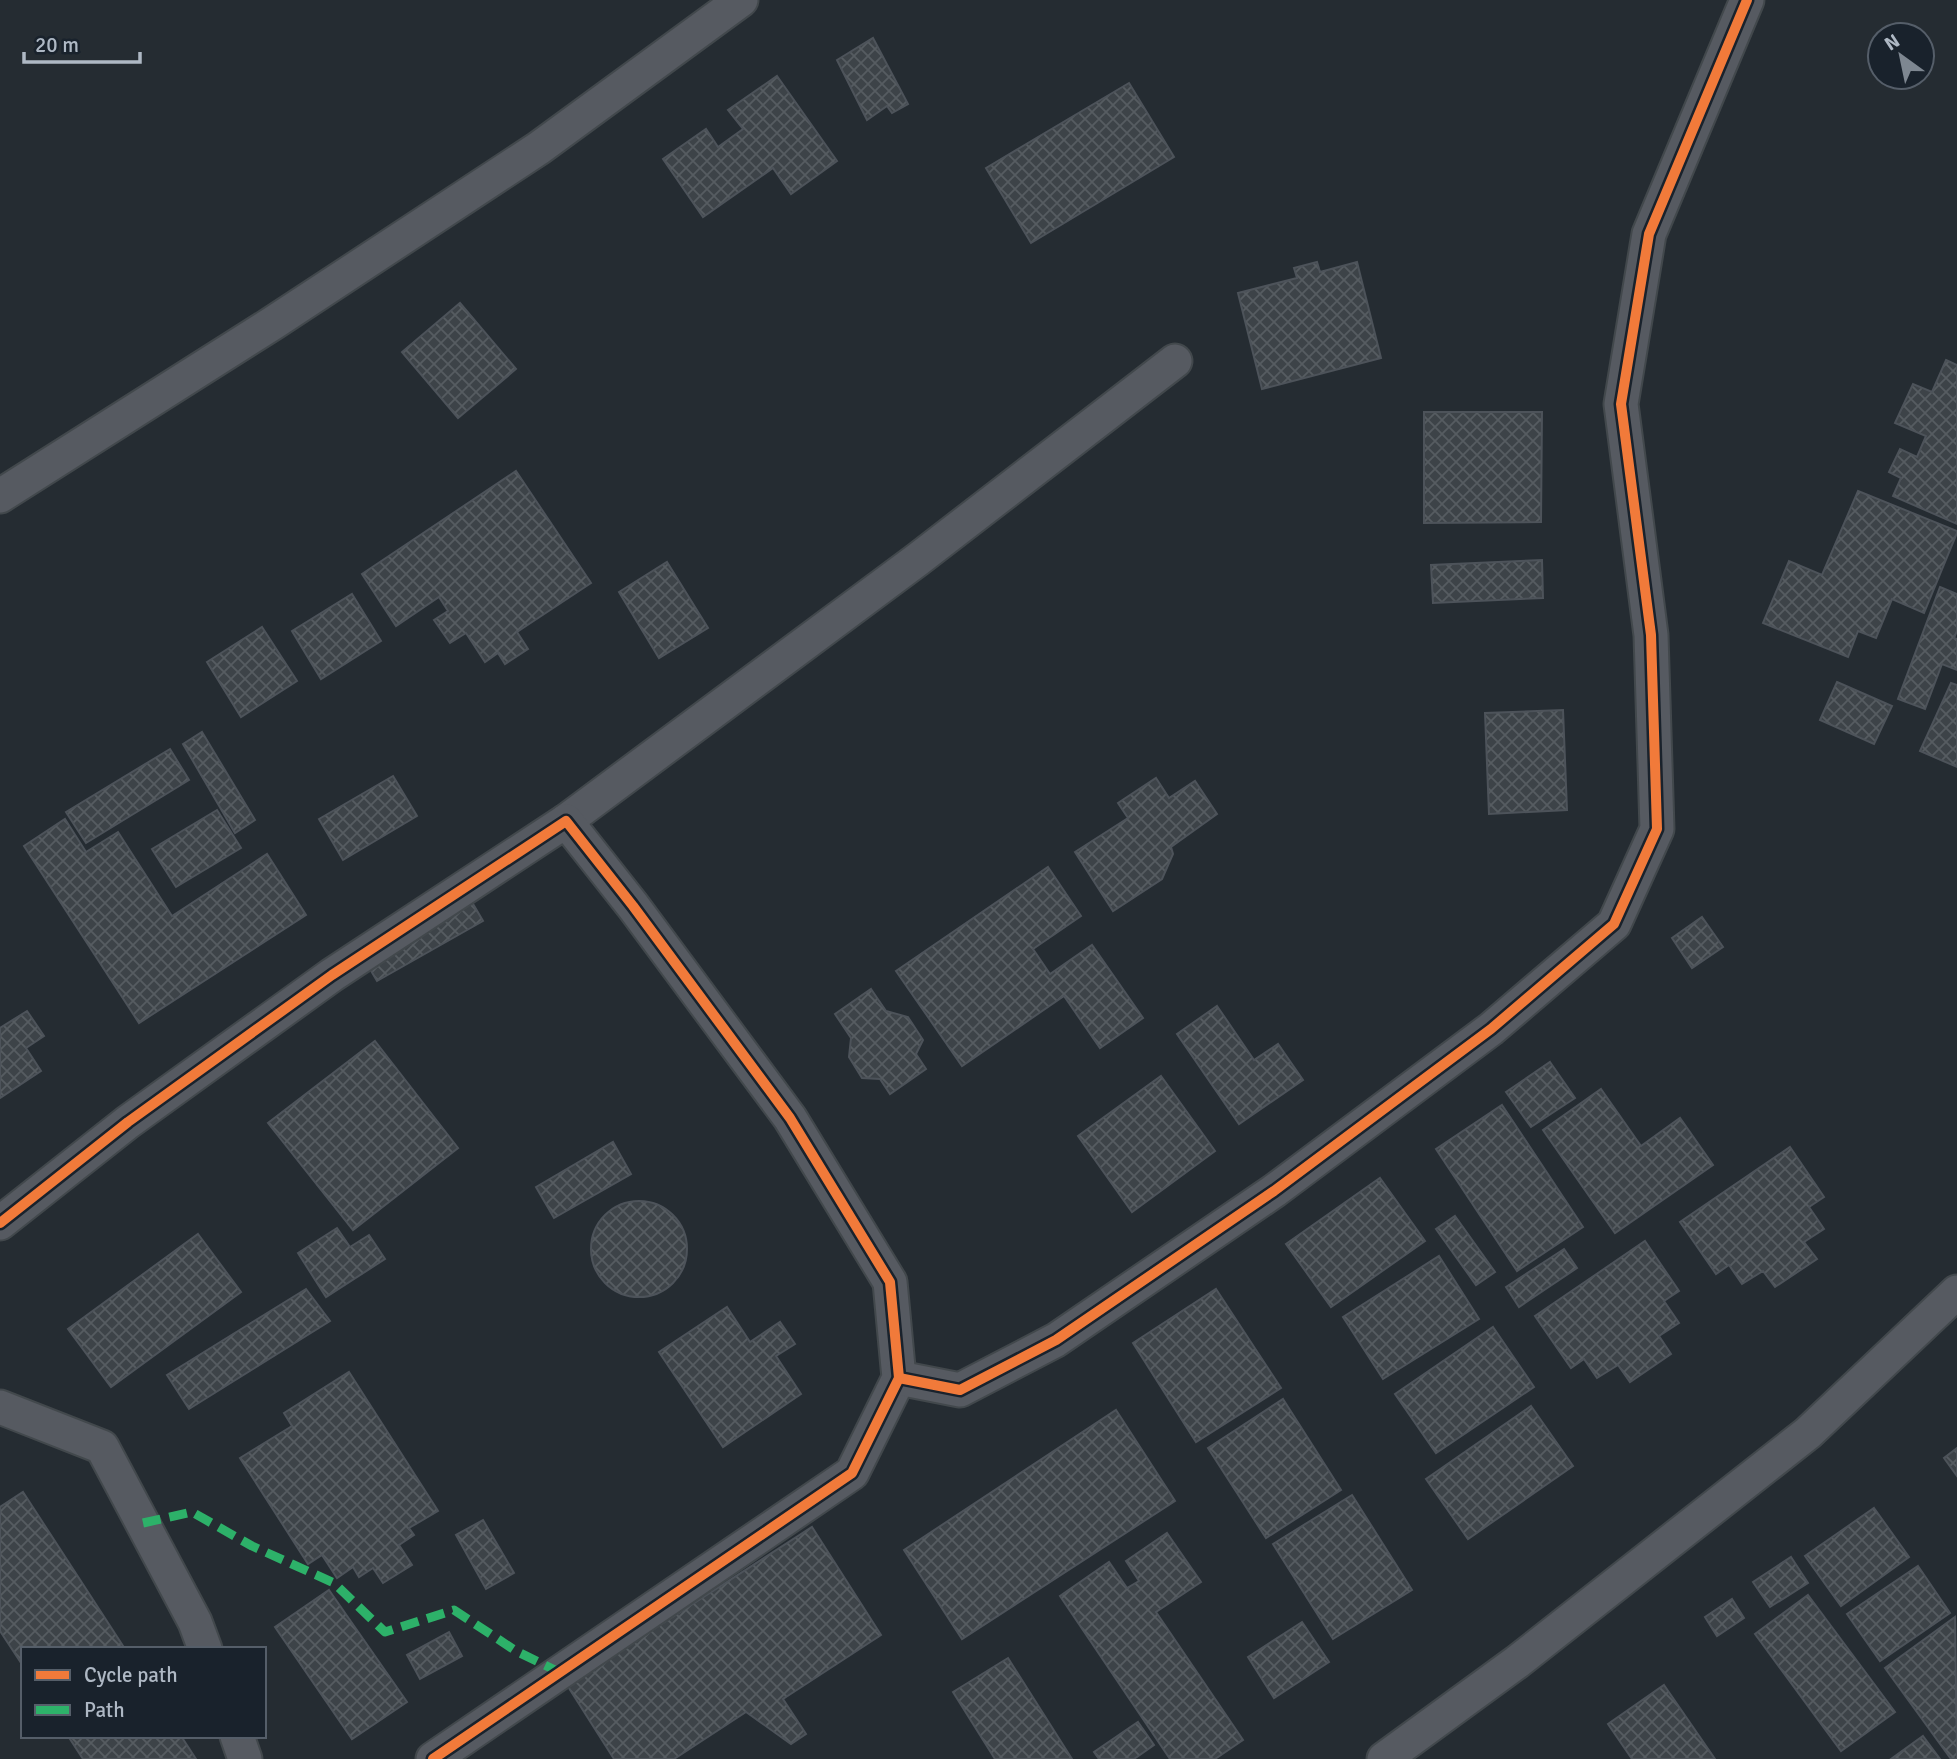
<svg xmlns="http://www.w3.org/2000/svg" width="1957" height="1759" font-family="Signika,sans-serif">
<defs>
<pattern id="building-cross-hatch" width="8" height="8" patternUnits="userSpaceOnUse" patternTransform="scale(1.75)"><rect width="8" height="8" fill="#3d4348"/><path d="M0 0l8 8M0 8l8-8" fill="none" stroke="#565c61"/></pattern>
</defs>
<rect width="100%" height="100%" fill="#252c32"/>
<g fill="url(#building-cross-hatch)" stroke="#4d535a" stroke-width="2">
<path d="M873,38L908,104L892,113L887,106L867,120L837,60Z"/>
<path d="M777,76L837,161L791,194L773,168L703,217L663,159L706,129L718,147L743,129L728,110Z"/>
<path d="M1129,83L1174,157L1031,243L986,168Z"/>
<path d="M1317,262L1320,272L1357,262L1381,358L1262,389L1238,293L1297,278L1294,268Z"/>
<path d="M460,303L516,369L458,418L402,352Z"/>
<path d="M1946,360L1957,365V524L1893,496L1901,478L1889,472L1900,449L1917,457L1926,436L1895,423L1913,384L1932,392Z"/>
<path d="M1424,412H1542L1541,522L1424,523Z"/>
<path d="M516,471L591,583L517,632L528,649L505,664L498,653L485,662L466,633L450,643L434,620L448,611L439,597L396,626L362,574Z"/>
<path d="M1858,491L1957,531V533L1924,613L1892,599L1876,638L1858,631L1848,657L1763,623L1789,561L1822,575Z"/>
<path d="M1542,560L1543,598L1433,603L1431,565Z"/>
<path d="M667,562L708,628L659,658L619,592Z"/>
<path d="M1940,587L1957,594V631L1954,638L1957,639V670L1942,664L1925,709L1898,699Z"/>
<path d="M352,594L381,641L321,679L292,631Z"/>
<path d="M262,627L297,681L241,717L207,662Z"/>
<path d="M1837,682L1892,706L1874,744L1820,720Z"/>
<path d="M1951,683L1957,685V767L1920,751Z"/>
<path d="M1563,710L1567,810L1489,814L1485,713Z"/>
<path d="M202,732L255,820L235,833L183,744Z"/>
<path d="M170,749L189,780L86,843L66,812Z"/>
<path d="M393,776L417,816L343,860L319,819Z"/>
<path d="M1156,778L1169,798L1195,781L1217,814L1171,847L1173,854L1162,879L1113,911L1075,852L1128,818L1118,803Z"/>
<path d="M217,810L241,848L176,887L152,849Z"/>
<path d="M65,819L86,852L118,832L172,916L267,854L306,915L139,1023L24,846Z"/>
<path d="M1048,867L1081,916L1033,949L1050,974L1092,945L1143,1018L1100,1048L1064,996L962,1066L896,971Z"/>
<path d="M469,897L483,921L377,981L363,957Z"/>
<path d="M1702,917L1723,947L1692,968L1672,938Z"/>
<path d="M871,989L886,1011L908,1017L923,1040L916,1054L926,1069L890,1094L880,1079L862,1078L849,1057L851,1038L835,1014Z"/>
<path d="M1217,1006L1254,1060L1278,1044L1303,1080L1239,1124L1177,1034Z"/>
<path d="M27,1011L44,1036L26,1048L41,1071L0,1098V1028Z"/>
<path d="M375,1041L458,1148L353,1230L268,1123Z"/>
<path d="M1550,1062L1575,1098L1531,1127L1506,1092Z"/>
<path d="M1161,1076L1215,1151L1132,1212L1078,1136Z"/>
<path d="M1601,1089L1641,1146L1680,1118L1713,1165L1615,1233L1543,1130Z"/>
<path d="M1502,1105L1583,1227L1517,1271L1436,1149Z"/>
<path d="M613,1142L631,1174L554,1218L536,1187Z"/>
<path d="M1790,1147L1824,1197L1809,1207L1824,1229L1804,1242L1817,1259L1775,1287L1763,1271L1742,1284L1729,1265L1716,1274L1680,1222Z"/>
<path d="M1380,1178L1425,1241L1331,1307L1286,1244Z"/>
<circle cx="639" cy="1249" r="48"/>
<path d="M1455,1216L1495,1272L1476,1285L1436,1229Z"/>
<path d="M337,1228L350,1247L369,1235L385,1259L326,1297L298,1253Z"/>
<path d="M198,1234L241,1292L111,1387L68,1329Z"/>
<path d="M1645,1241L1679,1291L1664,1301L1679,1323L1659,1336L1671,1354L1630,1382L1618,1365L1597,1378L1584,1359L1571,1368L1535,1316Z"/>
<path d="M1564,1249L1577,1268L1519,1307L1506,1287Z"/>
<path d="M1439,1256L1479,1319L1383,1379L1343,1317Z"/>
<path d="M306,1289L330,1321L189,1409L167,1375Z"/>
<path d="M1216,1289L1281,1388L1196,1442L1133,1343Z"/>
<path d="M727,1307L750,1342L780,1322L795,1344L776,1356L801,1394L723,1447L659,1352Z"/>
<path d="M1493,1327L1534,1387L1436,1453L1395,1394Z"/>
<path d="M349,1372L438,1511L409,1528L414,1535L399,1545L412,1565L383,1583L373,1568L359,1577L353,1567L337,1578L322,1555L308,1564L240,1458L292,1426L284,1413Z"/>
<path d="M1283,1399L1341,1490L1266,1538L1208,1448Z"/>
<path d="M1531,1406L1573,1466L1468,1539L1426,1479Z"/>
<path d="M1116,1410L1175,1501L962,1639L904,1550Z"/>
<path d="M1957,1448V1476L1944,1458Z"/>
<path d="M23,1492L125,1649H23V1666L0,1631V1507Z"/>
<path d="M1352,1495L1412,1590L1333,1639L1273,1544Z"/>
<path d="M1874,1508L1909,1557L1841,1606L1805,1556Z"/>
<path d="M483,1520L514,1573L486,1589L456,1535Z"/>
<path d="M812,1527L881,1635L783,1699L806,1734L791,1744L746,1712L674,1759H614L567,1685Z"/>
<path d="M1167,1533L1201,1582L1156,1612L1243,1740L1215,1759H1170L1060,1596L1109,1562L1127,1588L1139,1581L1126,1561Z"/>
<path d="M1791,1557L1808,1583L1770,1607L1753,1582Z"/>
<path d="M1918,1566L1950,1613L1880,1661L1847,1614Z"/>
<path d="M329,1590L407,1702L352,1739L275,1627Z"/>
<path d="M1808,1595L1895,1712L1841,1751L1755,1634Z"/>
<path d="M1732,1599L1744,1618L1717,1636L1705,1617Z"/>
<path d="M1955,1617L1957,1759H1951L1885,1668Z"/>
<path d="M1302,1622L1329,1662L1274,1698L1248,1657Z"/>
<path d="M449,1632L462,1656L420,1679L407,1655Z"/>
<path d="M1008,1658L1072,1759H995L953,1692Z"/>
<path d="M1664,1685L1715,1759H1632L1608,1724Z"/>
<path d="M1138,1722L1154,1745L1134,1759H1099L1094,1752Z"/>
<path d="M68,1736H181L196,1759H83Z"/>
<path d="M1923,1736L1940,1759H1891Z"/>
</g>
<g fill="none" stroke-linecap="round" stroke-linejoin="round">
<defs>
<g id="minor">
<path d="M0,496L273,323L539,148L741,0"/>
<path d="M566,821L917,560L1175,361"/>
<path d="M0,1223L128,1122L332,975L566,821L633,906L790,1118L890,1282L899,1378L852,1473L433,1759"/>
<path d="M899,1378L960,1390L1056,1340L1274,1191L1491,1029L1614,924L1657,829L1651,635L1621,404L1649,234L1747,0"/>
<path d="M0,1407L102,1447L195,1622L205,1649"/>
<path d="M237,1736L245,1759"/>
<path d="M1384,1759L1517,1662L1808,1433L1957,1292"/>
</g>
</defs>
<use href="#minor" stroke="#42484c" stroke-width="37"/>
<use href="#minor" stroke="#565a61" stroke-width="33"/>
<path stroke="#2db169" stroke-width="9" stroke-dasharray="18 9" stroke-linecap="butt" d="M143,1523L192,1512L252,1546L334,1583L385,1632L454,1610L516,1651L559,1672"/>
<defs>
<g id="cycleway">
<path d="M0,1223L128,1122L332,975L566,821L633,906L790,1118L890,1282L899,1378L852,1473L433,1759"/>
<path d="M899,1378L960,1390L1056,1340L1274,1191L1491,1029L1614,924L1657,829L1651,635L1621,404L1649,234L1747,0"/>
</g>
</defs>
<use href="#cycleway" stroke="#19222c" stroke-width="15"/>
<use href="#cycleway" stroke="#f17a3a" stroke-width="10"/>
</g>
<rect x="21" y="1647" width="245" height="91" fill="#19222c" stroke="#555e69" stroke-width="2"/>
<rect x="35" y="1670" width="35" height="10" fill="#f17a3a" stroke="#555e69" stroke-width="2"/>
<text x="84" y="1682" font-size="21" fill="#aeb8c4">Cycle path</text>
<rect x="35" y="1705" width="35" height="10" fill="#2db169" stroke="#555e69" stroke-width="2"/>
<text x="84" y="1717" font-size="21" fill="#aeb8c4">Path</text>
<g transform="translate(1901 56) rotate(327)"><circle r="33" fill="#19222c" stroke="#555e69" stroke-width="2"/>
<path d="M0-5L12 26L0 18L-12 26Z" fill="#7e8791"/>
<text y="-10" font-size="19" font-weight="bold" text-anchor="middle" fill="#aeb8c4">N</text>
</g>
<path d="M24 52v10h116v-10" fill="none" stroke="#aeb8c4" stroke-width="3.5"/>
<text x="35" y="52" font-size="21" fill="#aeb8c4" stroke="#19222c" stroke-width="5" paint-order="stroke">20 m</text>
</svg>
